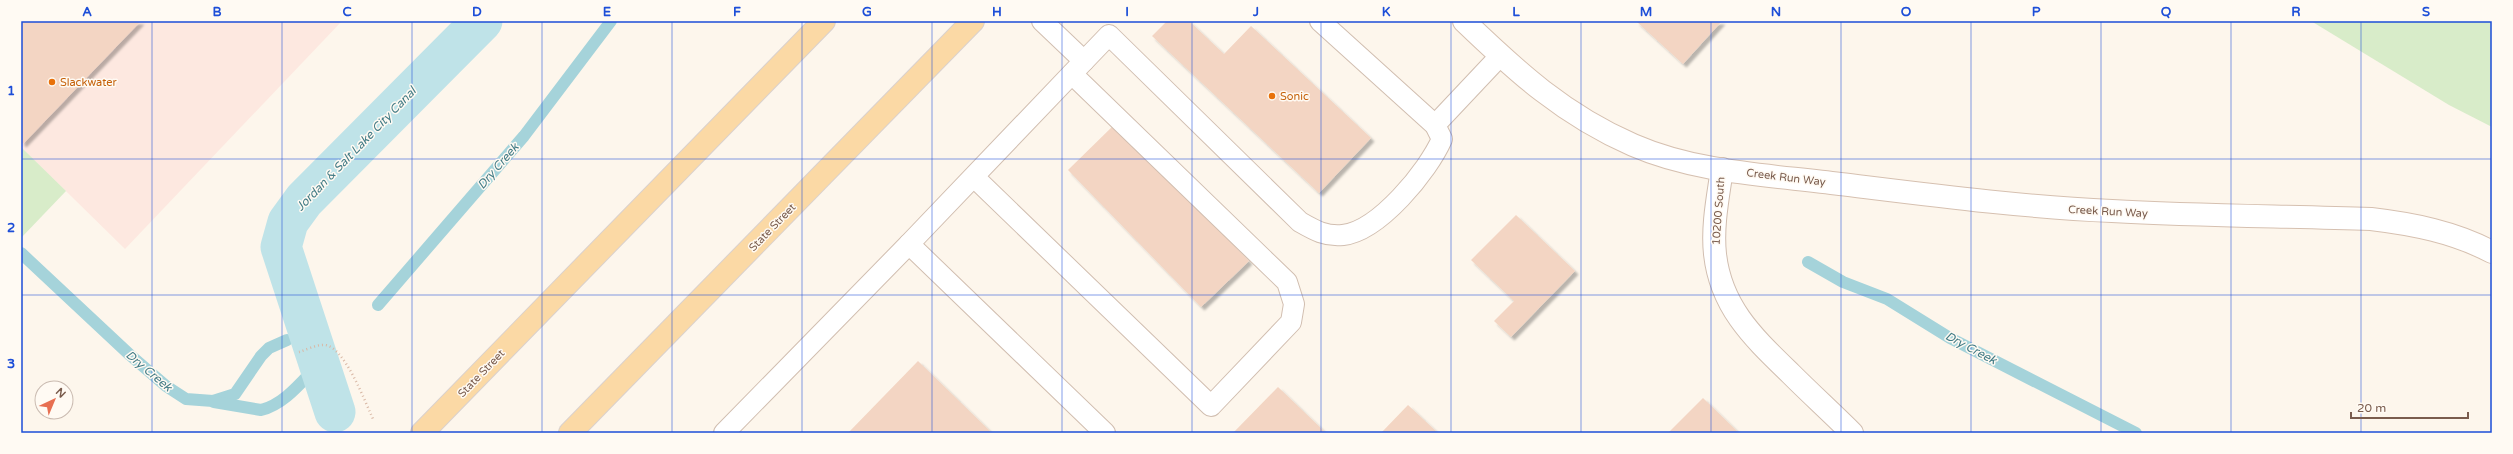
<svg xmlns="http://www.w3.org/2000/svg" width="2513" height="454" font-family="'Varela Round',sans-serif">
<defs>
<filter id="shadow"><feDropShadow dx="3.5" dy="3.5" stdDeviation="1" flood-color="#0004"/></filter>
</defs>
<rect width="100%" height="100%" fill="#fdf6ec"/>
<path fill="#fde8e0" d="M21,21H342L125,249L21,147Z"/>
<g fill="#d8ecc9">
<path d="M2311,21H2492V127L2449,105Z"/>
<path d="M21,147L66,191L21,238Z"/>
</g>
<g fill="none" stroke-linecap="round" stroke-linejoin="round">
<g stroke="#a5d3da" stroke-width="12">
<path d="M21,253L130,355L166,386L186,399L213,401L235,394L261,356L269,348L287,340"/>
<path d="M1808,262L1843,282L1887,299L1950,338L2136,433"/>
<path d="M378,305L524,136L611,21"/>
<path d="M214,402L261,410C285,404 302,381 319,364"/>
</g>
<path stroke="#bfe3e8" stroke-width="41" d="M335,412L281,247L288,222L304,200L482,21"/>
</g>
<g fill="#f3d5c3" filter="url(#shadow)">
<path d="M21,21H141L23,144L21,142Z"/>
<path d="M1167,21H1189L1224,54L1251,26L1371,138L1319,193L1152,36Z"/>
<path d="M1636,21H1722L1683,64Z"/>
<path d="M1116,123L1249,261L1201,307L1068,170Z"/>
<path d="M1516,215L1575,271L1511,337L1494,321L1514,301L1471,260Z"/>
<path d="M918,361L992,433H848Z"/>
<path d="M1278,387L1325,432V433H1233Z"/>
<path d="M1703,398L1739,433H1668Z"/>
<path d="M1408,405L1438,433H1381Z"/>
</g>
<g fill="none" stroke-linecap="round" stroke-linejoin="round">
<defs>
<g id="lane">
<path d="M1084,61L1109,35L1300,222C1314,230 1326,237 1343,235C1379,231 1428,171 1442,139L1435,125L1320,21"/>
<path d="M1435,125L1500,56"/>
<path d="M974,177L1211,406L1291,322L1294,304L1287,282L1072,74"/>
<path d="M909,244L1084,61L1042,21"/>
<path d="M724,433L909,244L1105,433"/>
</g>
<path id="street" d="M1722,169C1718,197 1712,226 1715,254C1721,308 1754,338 1791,374C1811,394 1832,413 1852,433"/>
<path id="secondary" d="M1464,21C1517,72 1564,115 1633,145C1697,173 1771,175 1840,184C1930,195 2021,207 2112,211C2198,216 2284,216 2371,219C2413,224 2454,232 2492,252"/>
<g id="primary">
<path d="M422,433L824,21"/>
<path d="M570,433L973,21"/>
</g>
</defs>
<use href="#lane" stroke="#d1beb0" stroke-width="22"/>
<use href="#street" stroke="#d1beb0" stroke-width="24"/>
<use href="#secondary" stroke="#d6c0b0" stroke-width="24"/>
<use href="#primary" stroke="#dad1cd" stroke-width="24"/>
<path stroke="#d9b8a5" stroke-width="2.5" stroke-dasharray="1 3" stroke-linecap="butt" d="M299,352C306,350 315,345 323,345C344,343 366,405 374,421"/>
<use href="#lane" stroke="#fff" stroke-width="20"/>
<use href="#street" stroke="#fff" stroke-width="22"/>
<use href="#secondary" stroke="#fff" stroke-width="22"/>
<use href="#primary" stroke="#fbd9a5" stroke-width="22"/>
</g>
<path fill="none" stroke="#1d4ed8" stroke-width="1" stroke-opacity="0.55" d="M152,21V433M282,21V433M412,21V433M542,21V433M672,21V433M802,21V433M932,21V433M1062,21V433M1192,21V433M1321,21V433M1451,21V433M1581,21V433M1711,21V433M1841,21V433M1971,21V433M2101,21V433M2231,21V433M2361,21V433M21,159H2492M21,295H2492"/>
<g fill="#e8710a" stroke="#fffaf3" stroke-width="1.5">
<circle cx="52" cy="82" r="4"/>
<circle cx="1272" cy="96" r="4"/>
</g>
<g text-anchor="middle" stroke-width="3" stroke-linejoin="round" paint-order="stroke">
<g font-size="11" fill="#c56008" stroke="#fffaf3" text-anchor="start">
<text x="60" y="86">Slackwater</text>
<text x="1280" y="100">Sonic</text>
</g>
<g font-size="11" fill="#7a5c4d" stroke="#fffaf3">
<text transform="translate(1786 177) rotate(7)" y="4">Creek Run Way</text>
<text transform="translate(1718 211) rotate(-86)" y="4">10200 South</text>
<text transform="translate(2108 211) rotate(3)" y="4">Creek Run Way</text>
<text transform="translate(772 227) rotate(-46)" y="4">State Street</text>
<text transform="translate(481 373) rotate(-46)" y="4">State Street</text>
</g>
<g font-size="12" font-style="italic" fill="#437c86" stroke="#fffaf3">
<text transform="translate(356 149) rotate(-46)" y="4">Jordan &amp; Salt Lake City Canal</text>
<text transform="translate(498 166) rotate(-49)" y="4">Dry Creek</text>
<text transform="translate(1971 348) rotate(28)" y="4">Dry Creek</text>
<text transform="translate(149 371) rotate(40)" y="4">Dry Creek</text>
</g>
</g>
<rect width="2513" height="454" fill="none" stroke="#fffaf3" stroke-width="44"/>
<g transform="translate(54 400) rotate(44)"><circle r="19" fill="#fffaf3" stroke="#cabbb1"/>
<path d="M0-3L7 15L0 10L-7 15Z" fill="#e76f51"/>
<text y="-6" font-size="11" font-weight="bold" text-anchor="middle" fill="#7a5c4d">N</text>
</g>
<path d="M2351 412v6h117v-6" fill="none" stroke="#7a5c4d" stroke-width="2"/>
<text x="2357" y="412" font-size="12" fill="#7a5c4d" stroke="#fffaf3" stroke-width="3" paint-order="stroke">20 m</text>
<rect x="22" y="22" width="2469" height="410" fill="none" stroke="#1d4ed8" stroke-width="1.5"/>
<g font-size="13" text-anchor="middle" font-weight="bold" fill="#1d4ed8">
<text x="87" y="16">A</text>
<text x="217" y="16">B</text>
<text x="347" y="16">C</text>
<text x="477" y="16">D</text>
<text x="607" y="16">E</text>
<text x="737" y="16">F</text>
<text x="867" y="16">G</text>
<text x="997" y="16">H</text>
<text x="1127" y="16">I</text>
<text x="1256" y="16">J</text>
<text x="1386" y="16">K</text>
<text x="1516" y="16">L</text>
<text x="1646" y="16">M</text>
<text x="1776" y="16">N</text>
<text x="1906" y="16">O</text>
<text x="2036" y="16">P</text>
<text x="2166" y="16">Q</text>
<text x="2296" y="16">R</text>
<text x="2426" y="16">S</text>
<text x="11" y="95">1</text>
<text x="11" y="232">2</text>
<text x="11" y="368">3</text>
</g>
</svg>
